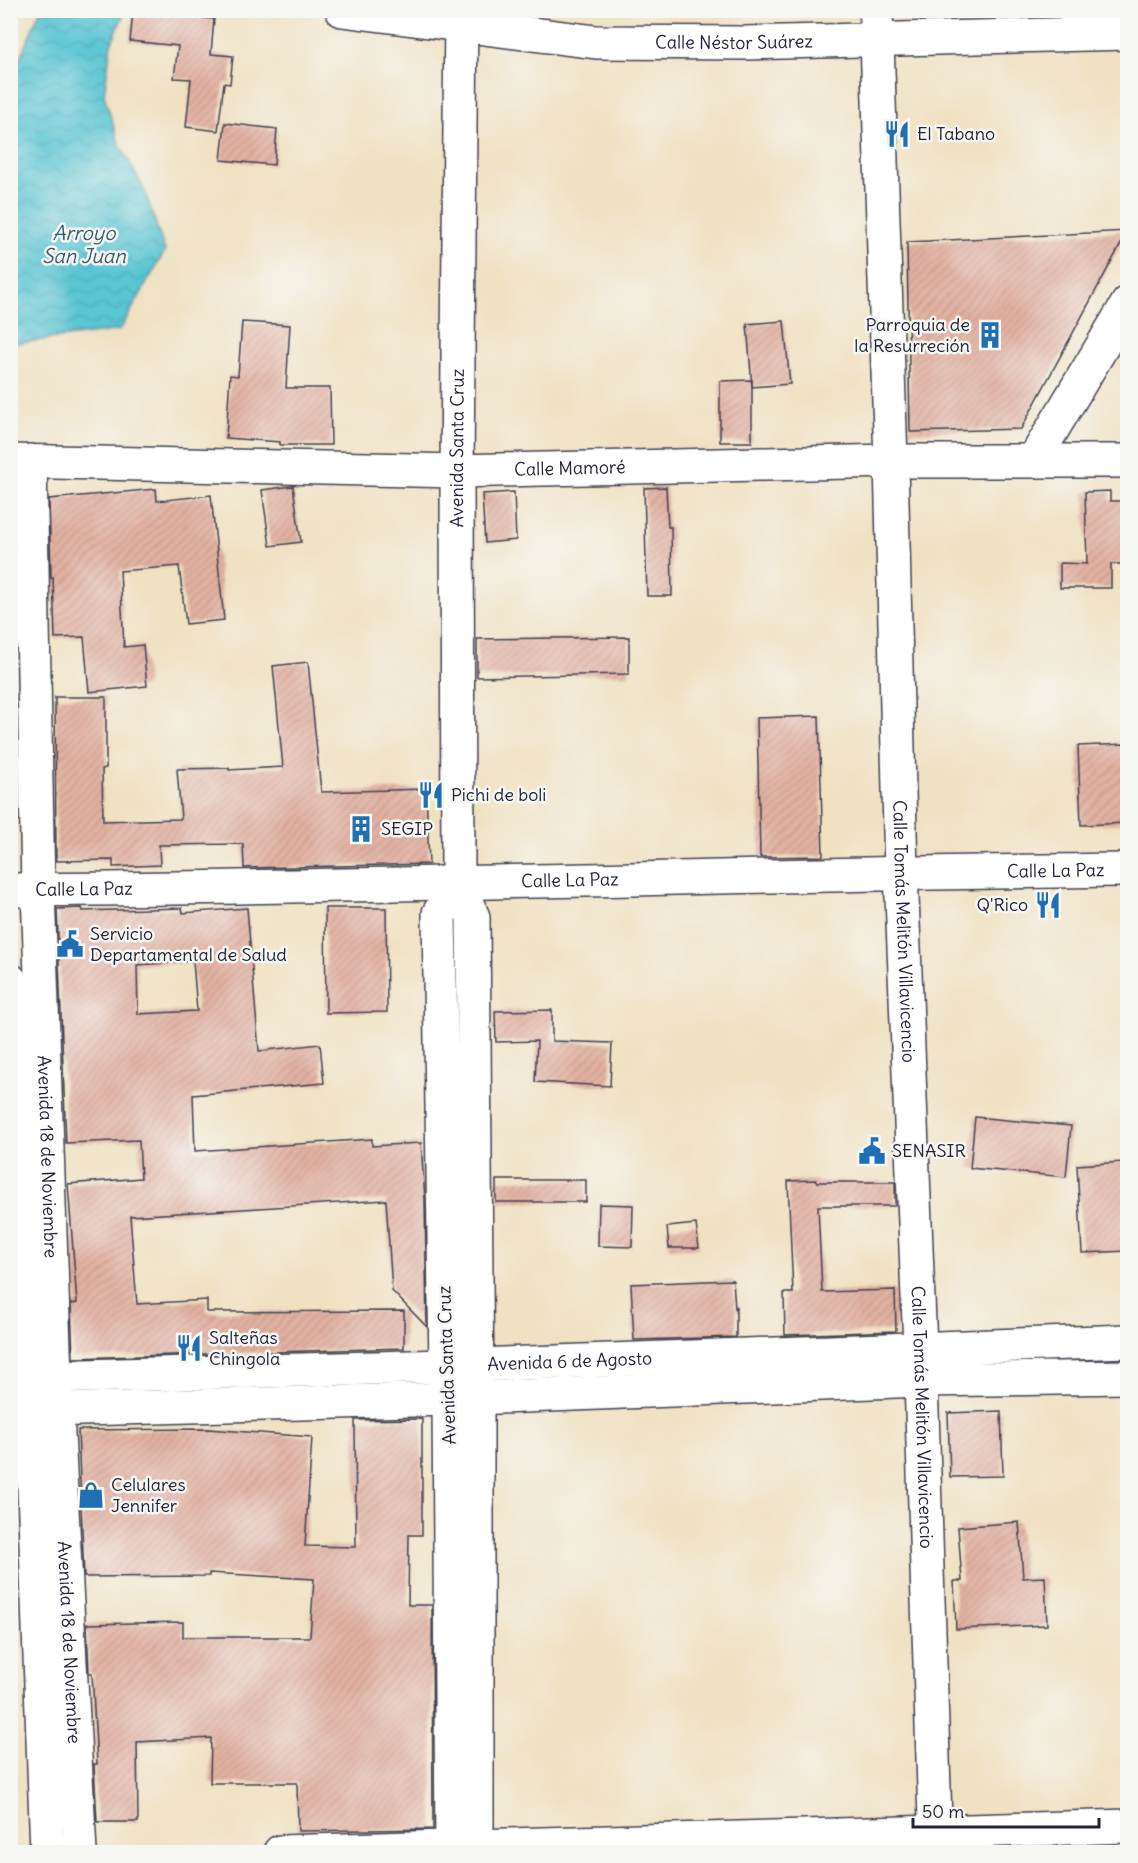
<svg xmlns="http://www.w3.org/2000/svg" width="1138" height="1863" font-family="Delius,sans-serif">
<defs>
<pattern id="water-waves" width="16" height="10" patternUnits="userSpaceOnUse" patternTransform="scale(1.5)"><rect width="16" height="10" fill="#5ac5d3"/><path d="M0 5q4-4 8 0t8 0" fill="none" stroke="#4ea9b6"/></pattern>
<pattern id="building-hatch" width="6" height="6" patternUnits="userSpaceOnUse" patternTransform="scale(1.5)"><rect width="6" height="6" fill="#e2b1a2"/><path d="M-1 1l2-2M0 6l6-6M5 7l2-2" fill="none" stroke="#c2988c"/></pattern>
</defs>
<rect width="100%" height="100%" fill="#f6f6f2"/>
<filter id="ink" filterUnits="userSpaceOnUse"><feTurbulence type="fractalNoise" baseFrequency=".0167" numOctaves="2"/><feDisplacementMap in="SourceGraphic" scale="12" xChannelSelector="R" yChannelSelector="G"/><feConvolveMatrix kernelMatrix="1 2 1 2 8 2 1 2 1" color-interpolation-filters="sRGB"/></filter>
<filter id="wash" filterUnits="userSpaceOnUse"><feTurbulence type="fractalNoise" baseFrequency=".008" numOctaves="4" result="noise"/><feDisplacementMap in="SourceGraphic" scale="24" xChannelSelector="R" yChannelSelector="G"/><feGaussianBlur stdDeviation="1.35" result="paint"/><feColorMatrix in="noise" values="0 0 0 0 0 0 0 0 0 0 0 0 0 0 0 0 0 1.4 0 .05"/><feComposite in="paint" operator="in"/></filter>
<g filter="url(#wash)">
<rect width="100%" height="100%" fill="#f0e1c3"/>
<path fill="url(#water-waves)" stroke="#3e7487" stroke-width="1.5" d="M40,11H125L111,44L104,95L119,143L144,189L165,251L120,330L11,344V76L16,67Z"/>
<g id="blocks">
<g fill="url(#building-hatch)" fill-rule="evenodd">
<path d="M133,12L214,19L211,54L233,56L230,84L224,83L218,131L186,127L191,79L174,78L178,46L130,41Z"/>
<path d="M225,123L277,129L274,165L221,160Z"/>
<path d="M1128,231L1021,429L910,432L907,242Z"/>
<path d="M784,321L790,384L752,387L747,324Z"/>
<path d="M242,322L290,325L286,388H330L331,445H280V442L226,438L230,375L238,376Z"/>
<path d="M752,380V442H720V381Z"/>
<path d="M293,486L301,542L270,546L262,490Z"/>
<path d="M666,487L668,527H671L672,596H647L644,488Z"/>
<path d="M156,489L157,501L211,495L224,620L186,624L179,566L120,571L124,647L143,645L147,686L89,692L84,637L55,638L53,577L51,578L49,499Z"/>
<path d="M1110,491V501H1128V564H1111V588H1060V563L1087,564L1085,492Z"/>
<path d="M514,492L516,540L485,543L482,494Z"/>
<path d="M629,637V674L477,677V639Z"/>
<path d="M308,662L321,792L426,789L429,864L244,868L243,844L159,845L160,865L113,867V860L56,861L55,697H106V768L102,769L103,821L181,819L177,769L229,768V770L283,767L273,666Z"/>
<path d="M819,716L823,856L760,857L757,718Z"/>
<path d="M1126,744L1128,823L1081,825L1078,746Z"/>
<path d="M82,908L83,911L182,908L183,913L247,908L259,1051L320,1044L324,1083L193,1095L195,1151L372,1139V1146L421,1143L425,1200L427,1327L392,1291L386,1200L130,1216L137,1304L207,1300V1312L404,1311V1348L73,1358L71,1304L77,1303L68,1184L141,1178L139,1140L66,1143L57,909ZM193,961L197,1011L138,1014L137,965Z"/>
<path d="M325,908H386L387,1012L326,1013Z"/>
<path d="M552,1010V1041L612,1043L610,1086L535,1082L537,1041L496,1042L495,1011Z"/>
<path d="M975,1117L1071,1126L1066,1177L970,1168Z"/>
<path d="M1124,1162L1128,1251L1082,1253L1077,1165Z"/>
<rect x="496" y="1180" width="90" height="22"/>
<path d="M816,1180L817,1182H895V1206H818L822,1292L895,1290L896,1331L785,1335L784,1293H793L788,1181Z"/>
<path d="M599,1204L633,1205L632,1247L598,1246Z"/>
<path d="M696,1224L699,1248H669L667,1227Z"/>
<path d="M733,1280L735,1308L736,1307V1337L634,1340L631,1284Z"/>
<path d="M1001,1411L1003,1476L950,1477L948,1413Z"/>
<path d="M422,1419V1535H409L408,1605H432L433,1829L298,1831L297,1783H210L211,1738L137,1742L138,1822H97L94,1764H97L92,1673H89L87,1624L183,1622V1637H310L314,1579L209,1573V1576L84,1577L78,1430L208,1429L312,1437L305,1546L356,1547L355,1420Z"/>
<path d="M1019,1522L1023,1578L1045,1577L1047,1625L956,1629L954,1581H962L958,1527Z"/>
</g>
</g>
</g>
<g filter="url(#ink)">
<use href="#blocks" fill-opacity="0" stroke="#413f4f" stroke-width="1.5"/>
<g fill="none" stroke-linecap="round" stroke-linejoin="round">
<defs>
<g id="minor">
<path id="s1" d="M342,10L596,42L745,43L1128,33"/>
<path id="s2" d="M876,10L891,461L901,872L920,1348L936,1852"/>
<path d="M1034,460L1128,303"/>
<path id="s3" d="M10,461L457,471L891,461H1128"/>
<path id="s4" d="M30,461L38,890L55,1376L80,1852"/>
<path id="s5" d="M10,890C383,887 755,874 1128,870"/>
<path d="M10,980L30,1377L47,1852"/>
<path d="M280,1852L1128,1826"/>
</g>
<g id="major">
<path id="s6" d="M458,884L457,471L461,10"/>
<path id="s7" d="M10,1378L446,1366L1128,1341"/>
<path d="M10,1411L449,1399L921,1380L1128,1377"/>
<path d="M452,1852L449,1399L446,1366L439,913L458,884L473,917L477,1398V1852"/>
</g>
</defs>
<use href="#minor" stroke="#413f4f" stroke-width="36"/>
<use href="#major" stroke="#413f4f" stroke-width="36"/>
<use href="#minor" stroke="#fff" stroke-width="33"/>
<use href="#major" stroke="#fff" stroke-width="33"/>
</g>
</g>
<defs>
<symbol id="restaurant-bare" viewBox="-9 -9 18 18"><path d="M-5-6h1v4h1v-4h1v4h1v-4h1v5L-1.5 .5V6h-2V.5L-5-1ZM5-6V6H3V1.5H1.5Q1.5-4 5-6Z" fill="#1f6fb2" stroke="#f6f6f2" stroke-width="2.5" paint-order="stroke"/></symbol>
<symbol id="building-bare" viewBox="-9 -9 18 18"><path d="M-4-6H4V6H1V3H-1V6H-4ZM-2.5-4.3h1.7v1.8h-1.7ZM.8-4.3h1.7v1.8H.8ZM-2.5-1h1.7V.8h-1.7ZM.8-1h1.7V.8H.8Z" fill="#1f6fb2" stroke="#f6f6f2" stroke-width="2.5" paint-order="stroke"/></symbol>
<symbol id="civic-bare" viewBox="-9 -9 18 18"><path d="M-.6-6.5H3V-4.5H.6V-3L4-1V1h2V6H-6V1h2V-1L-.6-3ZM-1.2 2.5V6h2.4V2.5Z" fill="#1f6fb2" stroke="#f6f6f2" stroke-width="2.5" paint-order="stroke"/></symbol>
<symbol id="shop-bare" viewBox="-9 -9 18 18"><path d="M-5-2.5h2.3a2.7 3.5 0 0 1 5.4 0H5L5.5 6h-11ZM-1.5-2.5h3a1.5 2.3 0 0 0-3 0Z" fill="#1f6fb2" stroke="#f6f6f2" stroke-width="2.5" paint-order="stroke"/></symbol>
</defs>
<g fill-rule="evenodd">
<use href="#restaurant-bare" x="878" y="115" width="38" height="38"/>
<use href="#building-bare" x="971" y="316" width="38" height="38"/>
<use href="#restaurant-bare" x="412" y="776" width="38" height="38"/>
<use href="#building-bare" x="342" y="810" width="38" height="38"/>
<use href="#restaurant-bare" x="1029" y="886" width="38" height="38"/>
<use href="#civic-bare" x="51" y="925" width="38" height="38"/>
<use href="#civic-bare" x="853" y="1132" width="38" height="38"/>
<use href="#restaurant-bare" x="170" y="1329" width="38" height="38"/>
<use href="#shop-bare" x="72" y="1476" width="38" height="38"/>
</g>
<g text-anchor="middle" stroke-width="5" stroke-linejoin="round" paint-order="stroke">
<g font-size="18" fill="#22223b" stroke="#f6f6f2">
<text dy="6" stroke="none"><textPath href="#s1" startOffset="394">Calle Néstor Suárez</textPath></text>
<text dy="6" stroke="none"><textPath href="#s6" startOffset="436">Avenida Santa Cruz</textPath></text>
<text dy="6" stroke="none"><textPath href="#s3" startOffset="560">Calle Mamoré</textPath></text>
<text dy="6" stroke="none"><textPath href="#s5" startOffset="1046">Calle La Paz</textPath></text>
<text dy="6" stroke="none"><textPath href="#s5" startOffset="560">Calle La Paz</textPath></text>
<text dy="6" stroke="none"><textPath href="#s5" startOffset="74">Calle La Paz</textPath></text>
<text dy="6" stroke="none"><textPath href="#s2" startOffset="922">Calle Tomás Melitón Villavicencio</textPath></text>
<text dy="6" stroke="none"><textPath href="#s4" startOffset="696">Avenida 18 de Noviembre</textPath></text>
<text dy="6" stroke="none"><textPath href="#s7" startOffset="560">Avenida 6 de Agosto</textPath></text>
<text transform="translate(447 1365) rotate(-92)" y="6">Avenida Santa Cruz</text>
<text dy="6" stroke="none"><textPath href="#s2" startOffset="1408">Calle Tomás Melitón Villavicencio</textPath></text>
<text dy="6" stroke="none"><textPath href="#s4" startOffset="1182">Avenida 18 de Noviembre</textPath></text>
</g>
<g font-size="18" fill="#22223b" stroke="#f6f6f2" text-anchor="start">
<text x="917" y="140">El Tabano</text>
<text x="970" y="331" text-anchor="end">Parroquia de<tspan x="970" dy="21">la Resurreción</tspan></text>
<text x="451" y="801">Pichi de boli</text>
<text x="381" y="835">SEGIP</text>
<text x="1028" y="911" text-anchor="end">Q'Rico</text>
<text x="90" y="940">Servicio<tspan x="90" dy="21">Departamental de Salud</tspan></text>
<text x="892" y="1157">SENASIR</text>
<text x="209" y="1344">Salteñas<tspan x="209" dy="21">Chingola</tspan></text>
<text x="111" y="1491">Celulares<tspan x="111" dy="21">Jennifer</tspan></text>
</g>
<g font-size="20" font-style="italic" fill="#365b70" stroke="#f6f6f2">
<text x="84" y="240">Arroyo<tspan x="84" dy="23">San Juan</tspan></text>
</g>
</g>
<rect width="1138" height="1863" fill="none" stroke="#f6f6f2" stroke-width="36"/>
<path d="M913 1818v9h186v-9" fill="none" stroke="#22223b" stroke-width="3"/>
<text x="922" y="1818" font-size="18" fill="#22223b" stroke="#f6f6f2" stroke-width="4.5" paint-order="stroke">50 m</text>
</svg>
